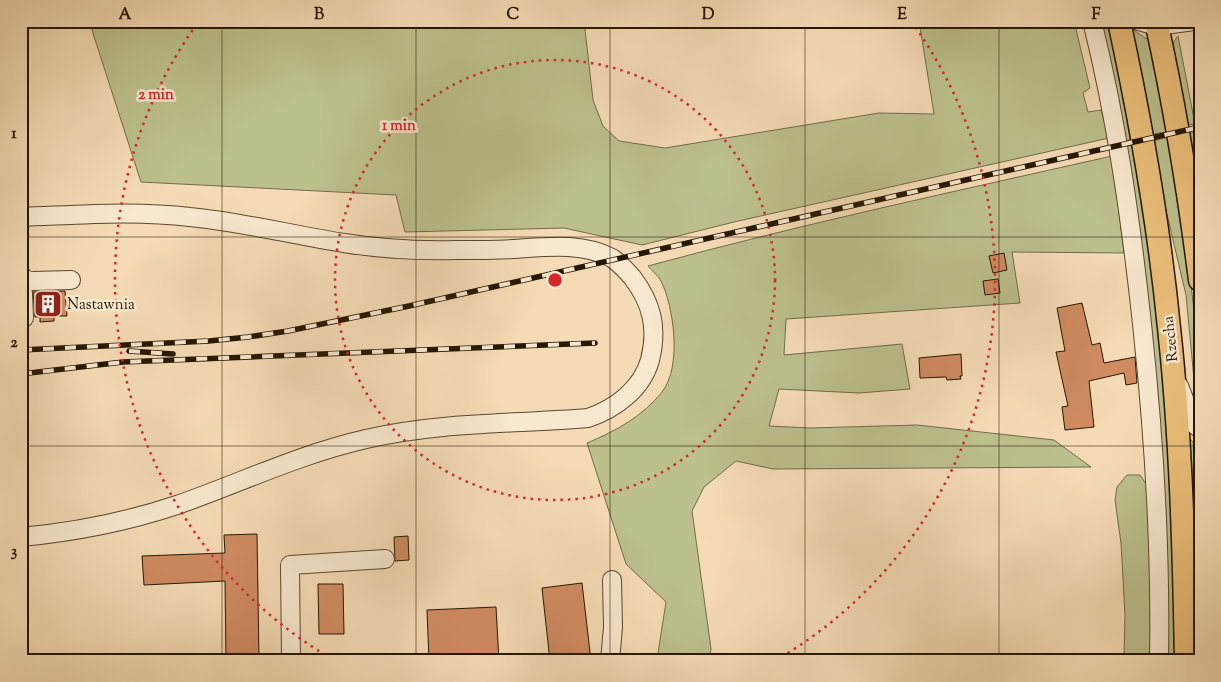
<svg xmlns="http://www.w3.org/2000/svg" width="1221" height="682" font-family="'Sorts Mill Goudy',serif">
<rect width="100%" height="100%" fill="#f5dbb5"/>
<filter id="stains"><feTurbulence type="fractalNoise" baseFrequency=".004" numOctaves="4"/><feColorMatrix values="0 0 0 0 .2 0 0 0 0 .09 0 0 0 0 .02 0 0 0 .5 -.17"/></filter>
<radialGradient id="worn" r=".72"><stop offset=".6" stop-color="#630" stop-opacity="0"/><stop offset="1" stop-color="#630" stop-opacity=".3"/></radialGradient>
<g fill="#bcc08d" stroke="#716c48">
<path d="M89,21H584L593,100L603,126L619,141L665,148L879,113L934,114L919,21H1074L1090,88L1083,93L1088,112L1101,110L1109,138L734,222L642,245L564,228L405,232L396,195L141,182Z"/>
<path d="M1099,21H1108L1133,139L1124,141Z"/>
<path d="M1131,28L1145,38L1149,39L1167,132L1152,134Z"/>
<path d="M1178,36L1195,124L1187,125L1173,43Z"/>
<path d="M1197,132L1200,152V200L1190,133Z"/>
<path d="M1168,137C1183,228 1200,321 1200,414L1197,411L1186,295L1162,193L1153,141Z"/>
<path d="M1133,144L1148,238L1164,377L1172,518L1175,627L1174,661H1164L1162,467L1154,358L1126,147Z"/>
<path d="M1112,156L1124,253L1012,252L1020,303L786,319L784,355L902,344L910,389L859,393L779,389L769,426L810,428L917,425L1054,440L1091,467L773,469L736,461L704,487L692,511L711,649L709,661H651L658,653L666,602L626,564L587,443C616,431 643,416 662,392C682,367 674,307 661,281C658,275 652,271 648,266C802,224 957,191 1112,156Z"/>
<path d="M1189,437L1200,452V661H1196Z"/>
<path d="M1127,475H1140L1148,487L1152,637L1149,653L1140,659L1124,656L1125,615L1121,543L1115,500L1117,487Z"/>
</g>
<g fill="#d08b61" stroke="#261702">
<path d="M1004,253L1007,270L993,273L989,256Z"/>
<path d="M998,279L1000,293L985,295L983,281Z"/>
<path d="M65,291L67,316H54V321L40,322V317H35L33,292Z"/>
<path d="M1082,303L1092,345L1100,343L1104,363L1135,357L1137,383L1126,385L1124,373L1089,381L1094,427L1065,430L1062,407L1068,406L1056,352L1065,351L1057,308Z"/>
<path d="M961,354L962,376H960L961,379L947,380L946,377L920,378L919,358Z"/>
<path d="M257,534L259,661H226L225,581L144,585L142,556L225,553L224,535Z"/>
<path d="M408,536L409,560L395,561L394,537Z"/>
<path d="M582,583L591,661H550L542,588Z"/>
<path d="M318,584H343L344,634H319Z"/>
<path d="M496,607L499,661H429L427,610Z"/>
</g>
<g fill="none" stroke-linecap="round" stroke-linejoin="round">
<defs>
<g id="minor">
<path d="M1092,21C1117,121 1131,222 1142,324C1154,436 1161,548 1159,661"/>
<path d="M1139,21L1157,26L1194,21"/>
<path d="M21,217C77,215 134,210 190,217C242,222 293,235 344,243C381,249 420,251 457,250C476,250 494,250 513,249C545,247 582,242 612,258C619,263 626,270 632,277C652,303 658,328 650,360C642,389 615,409 588,418C514,424 438,422 366,439C300,454 240,483 177,505C126,522 74,532 21,537"/>
<path d="M21,275L26,280L32,281L71,280"/>
<path d="M21,292L23,293L24,318H21"/>
<path d="M1179,386L1194,424L1200,429"/>
<path d="M291,661L290,565L385,559"/>
<path d="M610,661L613,627L612,580"/>
</g>
<g id="major">
<path d="M1119,21C1141,123 1159,225 1169,328C1181,438 1184,550 1186,661"/>
<path d="M1156,21C1175,107 1189,193 1200,280"/>
</g>
</defs>
<use href="#minor" stroke="#5a482f" stroke-width="20"/>
<use href="#major" stroke="#261702" stroke-width="25"/>
<use href="#minor" stroke="#f8e8cf" stroke-width="18"/>
<use href="#major" stroke="#eabe7a" stroke-width="22"/>
<defs>
<g id="rail">
<path d="M21,350L209,341L248,337L288,331L409,306L1200,127"/>
<path d="M129,351L173,354"/>
<path d="M21,374L123,362L595,343"/>
</g>
</defs>
<use href="#rail" stroke="#261702" stroke-width="5.5"/>
<use href="#rail" stroke="#f8e8cf" stroke-width="4" stroke-dasharray="11" stroke-linecap="butt"/>
</g>
<path fill="none" stroke="#261702" stroke-width="1" stroke-opacity="0.55" d="M222,21V661M416,21V661M610,21V661M805,21V661M999,21V661M21,237H1200M21,446H1200"/>
<g fill="none" stroke="#d62828" stroke-width="2.5" stroke-dasharray="2.5 5">
<circle cx="555" cy="280" r="220"/>
<path d="M332 659A440 440 0 0 1 199 21M911 21A440 440 0 0 1 778 659"/>
</g>
<defs>
<symbol id="building-square" viewBox="-11 -11 22 22"><rect x="-9" y="-9" width="18" height="18" rx="4" fill="#8f2418" stroke="#f8e8cf"/><path d="M-4-6H4V6H1V3H-1V6H-4ZM-2.5-4.3h1.7v1.8h-1.7ZM.8-4.3h1.7v1.8H.8ZM-2.5-1h1.7V.8h-1.7ZM.8-1h1.7V.8H.8Z" fill="#fff"/></symbol>
</defs>
<g fill-rule="evenodd">
<use href="#building-square" x="32" y="288" width="32" height="32"/>
</g>
<g text-anchor="middle" stroke-width="5" stroke-linejoin="round" paint-order="stroke">
<g font-size="15" fill="#261702" stroke="#f8e8cf" text-anchor="start">
<text x="67" y="309">Nastawnia</text>
</g>
<g font-size="15" fill="#261702" stroke="#f8e8cf">
<text transform="translate(1170 339) rotate(-96)" y="5">Rzecha</text>
</g>
</g>
<circle cx="555" cy="280" r="8" fill="#d62828" stroke="#f8e8cf" stroke-width="2.5"/>
<g font-size="15" text-anchor="middle" font-weight="bold" fill="#d62828" stroke="#f8e8cf" stroke-width="5" stroke-linejoin="round" paint-order="stroke">
<text x="156" y="99">2 min</text>
<text x="399" y="130">1 min</text>
</g>
<rect width="1221" height="682" fill="none" stroke="#f5dbb5" stroke-width="55"/>
<rect x="28" y="28" width="1166" height="626" fill="none" stroke="#261702" stroke-width="2"/>
<g font-size="16" text-anchor="middle" font-weight="bold" fill="#261702">
<text x="125" y="19">A</text>
<text x="319" y="19">B</text>
<text x="513" y="19">C</text>
<text x="708" y="19">D</text>
<text x="902" y="19">E</text>
<text x="1096" y="19">F</text>
<text x="14" y="138">1</text>
<text x="14" y="347">2</text>
<text x="14" y="556">3</text>
</g>
<rect width="100%" height="100%" filter="url(#stains)"/>
<rect width="100%" height="100%" fill="url(#worn)"/>
</svg>
